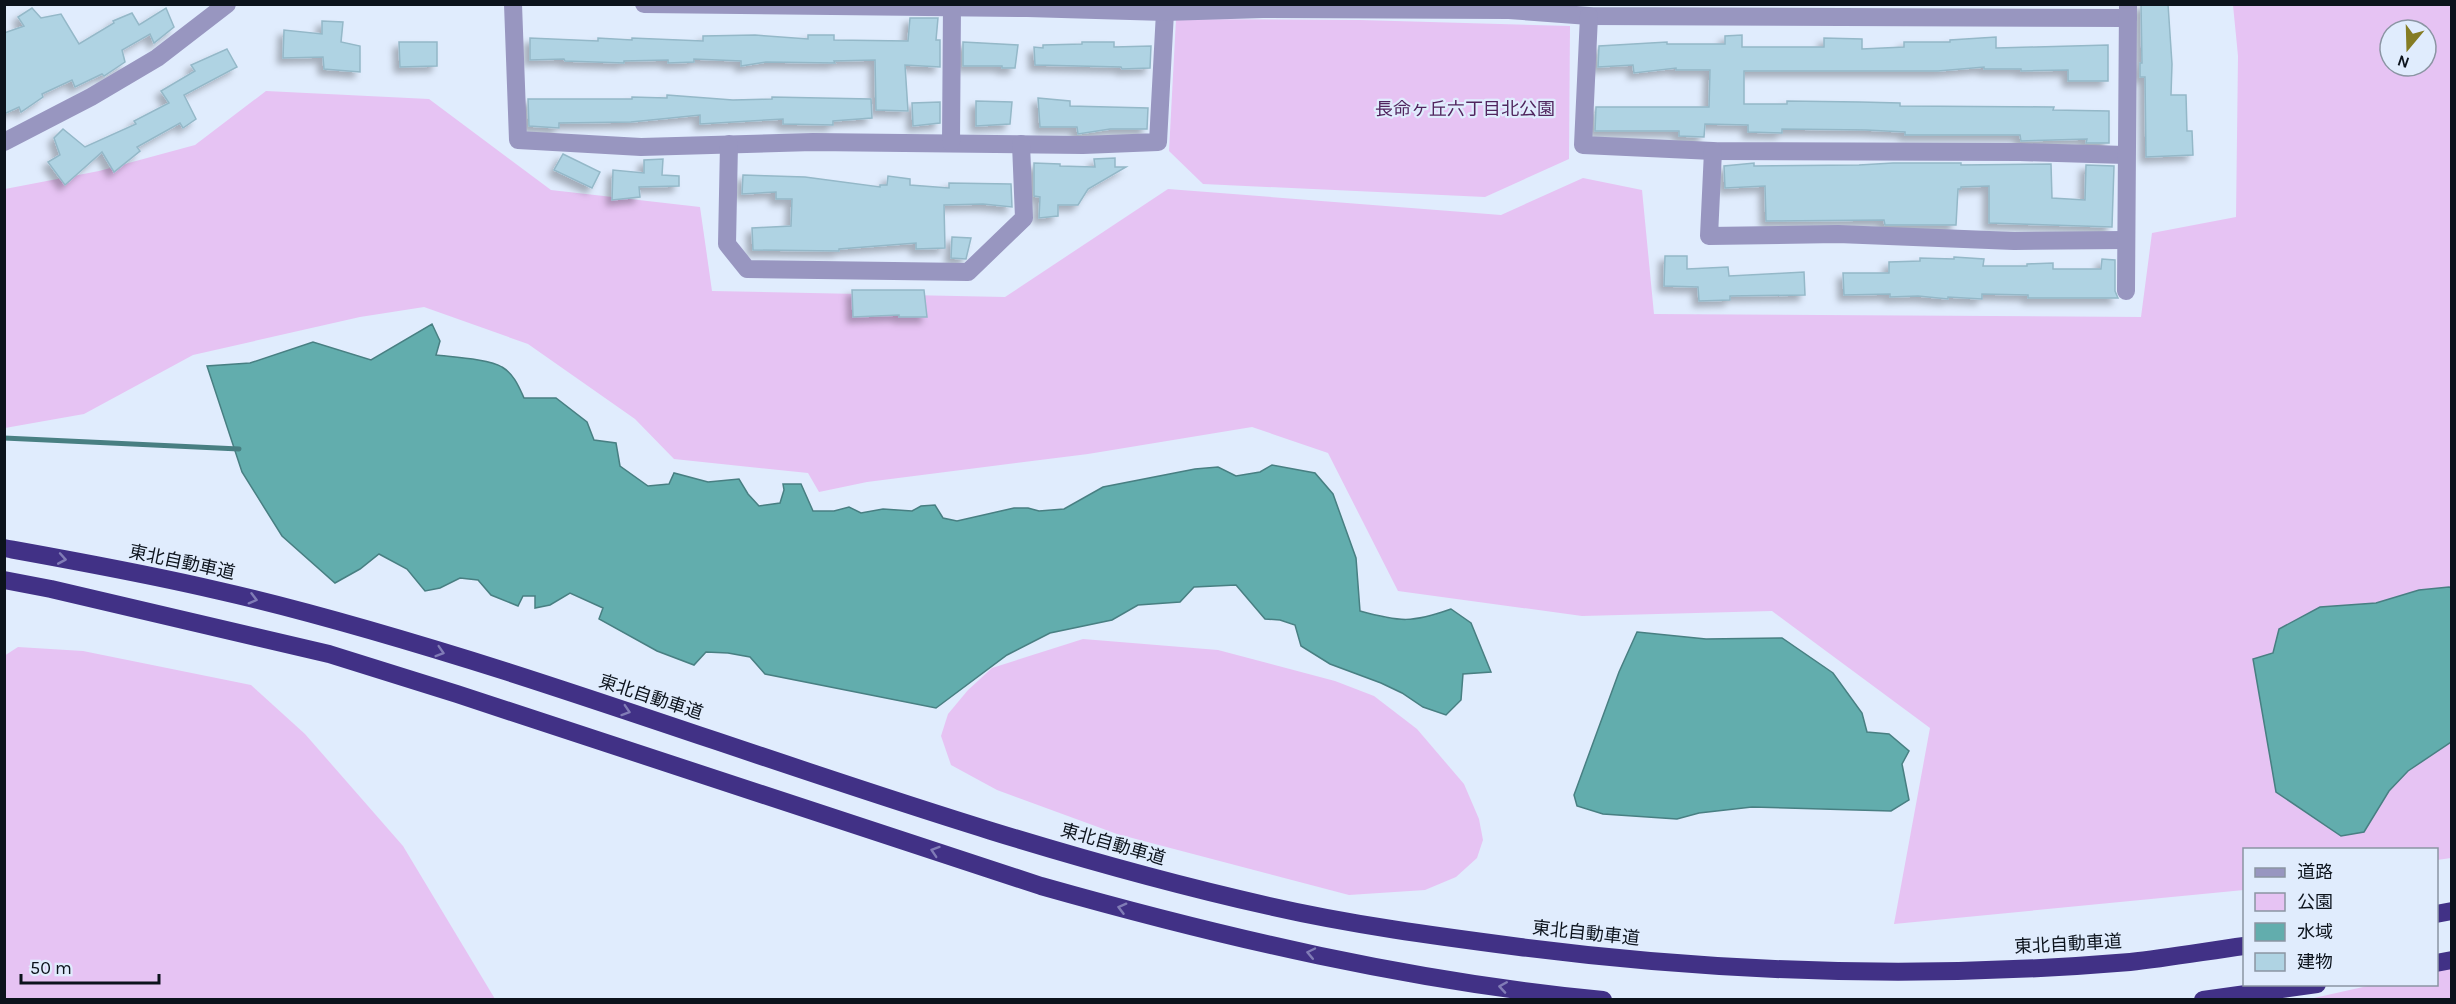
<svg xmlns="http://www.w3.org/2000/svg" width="2456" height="1004" font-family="Karla,'Noto Sans JP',sans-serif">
<defs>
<filter id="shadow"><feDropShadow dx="-5.5" dy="5.5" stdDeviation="3" flood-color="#0004"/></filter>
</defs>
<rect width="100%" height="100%" fill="#e0ecfd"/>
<g fill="#e6c3f3" fill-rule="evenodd">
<path d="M2233,5H2451V858L2437,860L2436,850H2244V890L1894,924L1930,728L1772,611L1582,616L1398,591L1328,453L1252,427L1088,454L867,482L819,492L808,473L674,459L635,419L528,344L424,307L360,317L193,355L84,414L5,428V189L99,171L195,145L266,91L429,99L551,190L700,207L712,291L1005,297L1168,189L1501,215L1583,178L1642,190L1654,314L2141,317L2152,233L2236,217L2238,56ZM2390,30H2426V66H2390Z"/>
<path d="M1176,19L1360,20L1570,26L1569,159L1485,197L1203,184L1169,151Z"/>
<path d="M1083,639L1218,650L1335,681L1374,696L1417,729L1464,784L1479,819L1483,840L1477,858L1456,877L1425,890L1349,895L1117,834L997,790L951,765L941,736L948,714L968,690L992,668Z"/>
<path d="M18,647L83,651L251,685L305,734L403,846L495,999H5L4,656Z"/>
<path d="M2451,967V999L2305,1000L2372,985L2436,984L2437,970Z"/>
</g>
<g fill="#62adad" stroke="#487f82" stroke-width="1.5">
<path d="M432,324L440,341L436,355C452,357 490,359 502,367C514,374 519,387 524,398H556L587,422L594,440L616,443L620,466L648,486L669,484L674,473L708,482L739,479L748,494L759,506L780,503L784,490L783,484H801L813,511H834L849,507L861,513L883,509L912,511L921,506L935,505L943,518L957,521L1014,508H1028L1039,511L1064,509L1103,487L1195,469L1218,467L1236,476L1260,472L1272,465L1315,473L1333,494L1356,558L1360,611C1400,622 1412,623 1451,609L1471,623L1491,672L1463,674L1461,700L1446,715L1423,707L1402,693L1381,683L1330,664L1301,646L1295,625L1280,620L1265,619L1236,585L1194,587L1180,602L1138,605L1112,620L1050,633L1007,655L936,708L765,674L750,657L728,653L706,652L694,665L657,651L599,619L603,608L570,593L550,605L535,608V596H523L518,606L491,595L478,580L460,578L440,588L425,591L407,569L379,554L360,569L335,583L282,536L242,472L207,366L250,363L313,342L371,360Z"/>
<path d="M2449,587L2452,588L2451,742L2408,771L2389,791L2364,832L2341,836L2276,792L2253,659L2273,653L2279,629L2320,607L2376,603L2419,590Z"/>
<path d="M1637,632L1706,639L1782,638L1833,673L1862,713L1867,732L1889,734L1909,751L1902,764L1909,800L1891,811L1752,807L1699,813L1677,819L1603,814L1577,806L1574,795L1619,672Z"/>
</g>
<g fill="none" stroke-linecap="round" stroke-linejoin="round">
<path stroke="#487f82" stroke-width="5" d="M4,438L239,449"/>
</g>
<g fill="#afd3e3" stroke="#94b8c8" stroke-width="1.5" filter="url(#shadow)">
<path d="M2141,4H2168L2172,64L2171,95H2186L2187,131H2192L2193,155L2146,157L2145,77H2140V63H2142Z"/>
<path d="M32,8L41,18L61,14L79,44L114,23L113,21L132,13L139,25L166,8L174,27L154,43L150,34L122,50L125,62L104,76L102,74L75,87L72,80L42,94L43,97L21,112L19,107L4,114V33L24,26L18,17Z"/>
<path d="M910,18H938L936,40H940V67L905,65L908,111L876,110L875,60L834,61L835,63L766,62L741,66V61L694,59V62L668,63V60L624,61V63L565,61L564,59L530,60V38L598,41V38L632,40V38L703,41V36L755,35L808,39V35H834V40L908,41Z"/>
<path d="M322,21L343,22L341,42L360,46V72L324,69L323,57L283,58L284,30L322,34Z"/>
<path d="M1742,35V47H1824V38L1862,39V49L1904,47V42H1950V40L1996,37V48L2108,45V81H2068V70L2021,71V69H1984V67L1938,71H1744V104H1787V101L1860,102L1900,103V106L2054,107L2053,110L2109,111V143H2086L2087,139L2021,141L2020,135H1905V132L1866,130L1782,129V133L1748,132V125L1705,124L1704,137L1679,136V131H1595L1596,107H1709L1710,70H1676V68L1634,73L1633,65L1598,67L1599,46L1667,42V44H1725V36Z"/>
<path d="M399,42H437V66L400,67Z"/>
<path d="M963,42L1018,45L1015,68H1002V66H963Z"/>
<path d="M1082,42H1114V47L1151,46L1150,68L1122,69L1121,67L1035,65L1034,47L1043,48V45L1082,44Z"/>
<path d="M227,49L237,67L184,95L196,119L183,128L180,123L137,147L140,151L114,172L102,152L65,185L48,162L60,155L54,138L63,129L85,147L136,124L134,121L169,103L161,91L195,71L191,65Z"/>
<path d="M667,95L733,100L772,99V97L871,99L872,118L833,121V125L783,124V119L700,124V115L631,122L559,123V128L529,126L528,99H632V97L667,98Z"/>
<path d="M1038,98L1070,101V106L1148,108L1147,129H1110L1078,134L1077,127H1040Z"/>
<path d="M976,101L1012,102L1010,124L976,126Z"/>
<path d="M940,102V123L913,126L912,103Z"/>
<path d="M563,154L600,172L592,188L554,170Z"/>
<path d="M1115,158V167H1126L1088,189L1078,205H1058V216L1039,218L1040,197L1034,196V163L1060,164V166L1095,167L1094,159Z"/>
<path d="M663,159L662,175L679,176V186L639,187L640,197L612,200L613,170L644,173V160Z"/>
<path d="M1754,163V166L1859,165L1893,163H1961V165L2051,164L2052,198L2085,200L2086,165L2114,166L2112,227L1989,223V186L1961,187V189H1958L1956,225H1885L1884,220L1766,221L1765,186L1725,188L1724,166Z"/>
<path d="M743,175L805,177L880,187V185H887L888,176L910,179V185L949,188V183L1011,184L1012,207L983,204L944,205L945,248L916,249V243L839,249V251L753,250L752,228L791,226L792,199H776V192L742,194Z"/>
<path d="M952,237L971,238L966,259L951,258Z"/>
<path d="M1665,256H1687V269L1728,267L1729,276L1804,272L1805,295L1730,296V300L1699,301L1698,287L1664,286Z"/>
<path d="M1954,257L1984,259L1983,266H2027V264L2053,263V269H2101L2102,259L2115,260V291L2118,298H2028V295L1982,294V299L1948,297V299L1918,296L1890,297V294L1844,295L1843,273H1889V262L1920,261V258L1954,259Z"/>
<path d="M852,290H924L927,317H899V315L853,317Z"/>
</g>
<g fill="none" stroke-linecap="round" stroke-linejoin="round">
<g stroke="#9896c0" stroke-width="18">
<path d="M513,4L518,140L641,147L813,142L1083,145L1158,142L1165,12"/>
<path d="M644,4L1027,8L1165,12L1263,9L1509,10L1589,16L2128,18"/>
<path d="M1589,16L1583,145L1713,151L2020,152L2125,155"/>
<path d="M4,142L91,97L157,58L227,4"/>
<path d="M951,143L952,4"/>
<path d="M729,144L727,244L747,269L968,272L1024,218L1021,144"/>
<path d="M1713,151L1709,236L1838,234L2014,241L2125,240"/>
<path d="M2126,291L2128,4"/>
</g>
<g stroke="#413186" stroke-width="18">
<path d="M4,548C76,561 149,574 220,591C317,613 413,642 508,672C761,753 1010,848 1269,906C1352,925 1436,936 1520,947C1722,973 1927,979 2130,962C2168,958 2207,951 2244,946"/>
<path d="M4,580L51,589L329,654L457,694L1041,886C1225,938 1413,982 1603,1000"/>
<path d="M2436,914L2452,911"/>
<path d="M2436,963L2452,960"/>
<path d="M2203,1000L2317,984"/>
</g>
</g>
<defs><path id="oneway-chevron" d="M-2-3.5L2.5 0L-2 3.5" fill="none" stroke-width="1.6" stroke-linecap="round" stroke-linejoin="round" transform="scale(1.5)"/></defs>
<g stroke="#817cb6">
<use href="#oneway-chevron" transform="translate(62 559) rotate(10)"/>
<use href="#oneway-chevron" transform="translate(253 599) rotate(15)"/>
<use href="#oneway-chevron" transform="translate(440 652) rotate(17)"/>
<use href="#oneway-chevron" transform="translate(626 711) rotate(18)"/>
<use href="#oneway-chevron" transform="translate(935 851) rotate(-162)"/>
<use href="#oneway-chevron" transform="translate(1122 908) rotate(-165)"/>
<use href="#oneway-chevron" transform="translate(1311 953) rotate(-168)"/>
<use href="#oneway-chevron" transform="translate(1503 987) rotate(-171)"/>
</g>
<g text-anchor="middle" stroke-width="4.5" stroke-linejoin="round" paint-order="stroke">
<g font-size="18" fill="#50255e" stroke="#e0ecfd">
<text x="1465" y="115">長命ヶ丘六丁目北公園</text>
</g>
<g font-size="18" fill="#0c131c" stroke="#e0ecfd">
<text transform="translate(182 562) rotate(12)" y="6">東北自動車道</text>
<text transform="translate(651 697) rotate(18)" y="6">東北自動車道</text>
<text transform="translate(1113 844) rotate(16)" y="6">東北自動車道</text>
<text transform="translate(1586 933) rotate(6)" y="6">東北自動車道</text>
<text transform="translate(2068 944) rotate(-3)" y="6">東北自動車道</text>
</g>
</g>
<rect width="2456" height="1004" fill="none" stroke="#0c131c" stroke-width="12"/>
<rect x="2243" y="848" width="195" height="138" fill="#e0ecfd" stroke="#8b95a3" stroke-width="1.5"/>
<rect x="2255" y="868" width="30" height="9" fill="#9896c0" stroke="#8b95a3" stroke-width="1.5"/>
<text x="2297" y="878" font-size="18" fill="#0c131c">道路</text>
<rect x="2255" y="893" width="30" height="18" fill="#e6c3f3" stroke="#8b95a3" stroke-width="1.5"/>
<text x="2297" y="908" font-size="18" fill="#0c131c">公園</text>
<rect x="2255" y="923" width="30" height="18" fill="#62adad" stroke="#8b95a3" stroke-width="1.5"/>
<text x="2297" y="938" font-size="18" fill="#0c131c">水域</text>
<rect x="2255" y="953" width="30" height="18" fill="#afd3e3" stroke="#8b95a3" stroke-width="1.5"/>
<text x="2297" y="968" font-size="18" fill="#0c131c">建物</text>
<g transform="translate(2408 48) rotate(199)"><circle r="28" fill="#e0ecfd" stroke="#8b95a3" stroke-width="1.5"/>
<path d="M0-4.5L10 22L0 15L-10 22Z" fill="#857c23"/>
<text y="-9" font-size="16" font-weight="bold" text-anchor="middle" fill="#0c131c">N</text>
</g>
<path d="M21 974v9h138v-9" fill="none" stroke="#0c131c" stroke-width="3"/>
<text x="30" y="974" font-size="18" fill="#0c131c" stroke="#e0ecfd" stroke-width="4.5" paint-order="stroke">50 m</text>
</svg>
